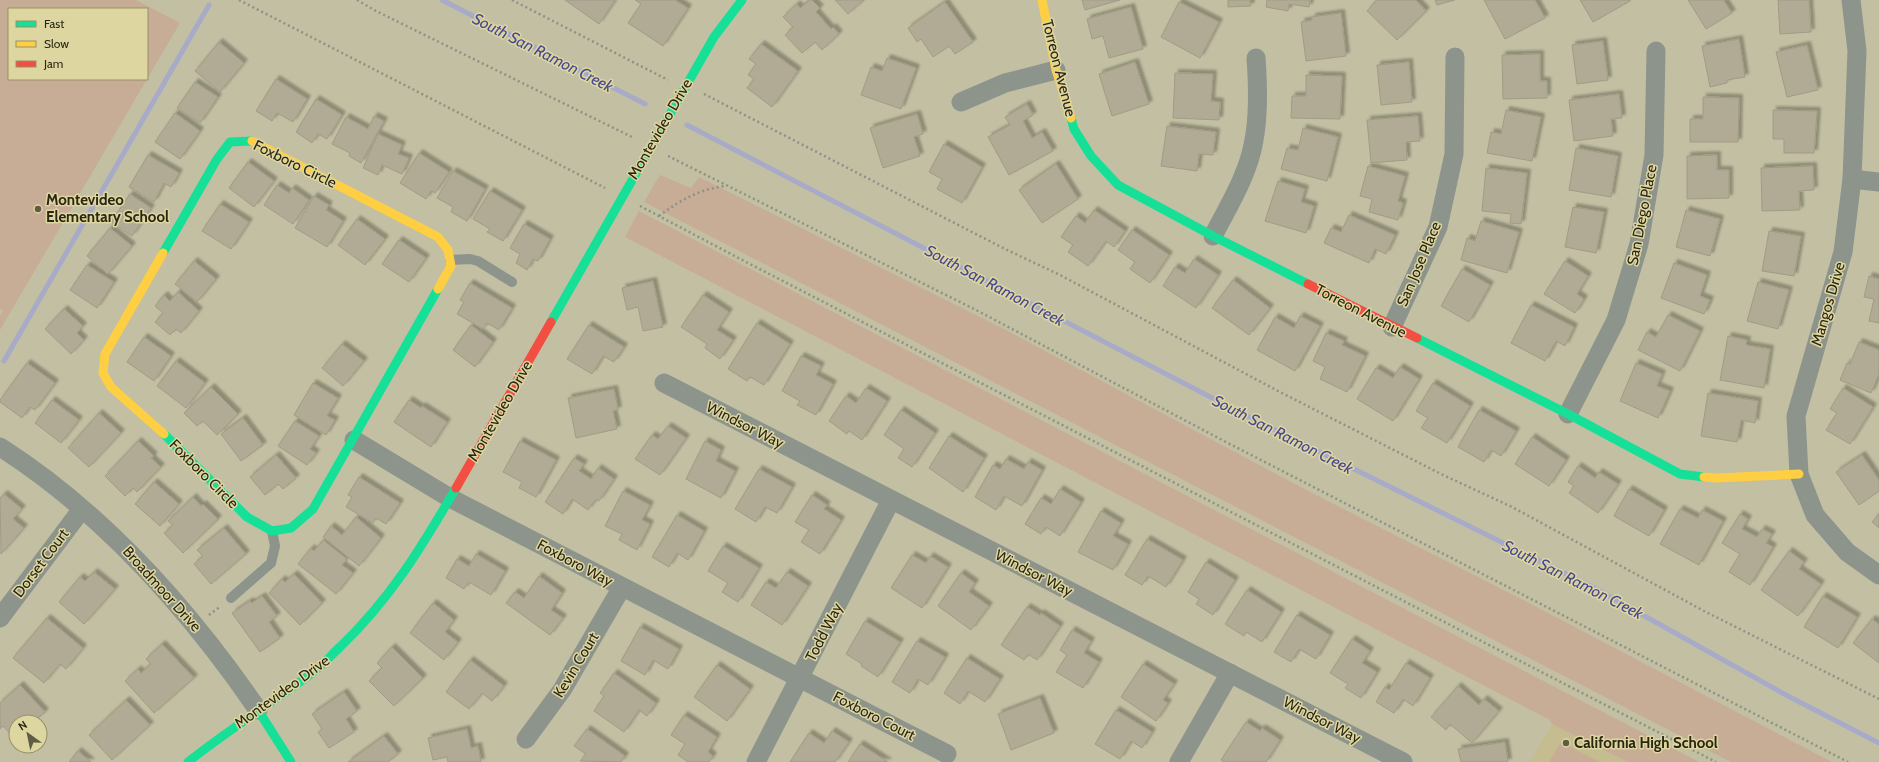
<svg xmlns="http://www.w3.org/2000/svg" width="1879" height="762" font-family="Cabin,sans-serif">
<defs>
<filter id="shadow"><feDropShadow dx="3.5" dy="-3.5" stdDeviation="1" flood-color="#0004"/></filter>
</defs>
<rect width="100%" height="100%" fill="#c3bfa2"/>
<path fill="#c5bd8f" d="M1552,724L1628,762H1530Z"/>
<g fill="#c7ac96">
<path d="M0,0H136L180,23L147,79V9H9V79H147L0,330V316L3,311L0,309Z"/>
<path d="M660,175L691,188L699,177L1004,329L1312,493L1525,601L1832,762H1731L644,202Z"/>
<path d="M639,211L1699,762H1628L1552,724L1550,720L625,237Z"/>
<path d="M1561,742L1600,762H1549Z"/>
</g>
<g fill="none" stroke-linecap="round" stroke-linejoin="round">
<g stroke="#a8abc8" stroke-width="5">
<path d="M442,0L645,104"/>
<path d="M687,125L1245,415L1598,590L1786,695L1879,743"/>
<path d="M4,361L209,5"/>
</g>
</g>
<g fill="#b1aa95" stroke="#a19b85" filter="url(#shadow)">
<path d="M565,0H615L599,24Z"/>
<path d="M635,0H675L688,8L663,46L628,23L641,4Z"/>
<path d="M810,0H812L820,8L816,12L831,29L833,27L839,34L822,50L815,42L802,53L785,35L793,27L783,17L797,4L800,8Z"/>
<path d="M835,0H864L848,14Z"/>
<path d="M1082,0H1120L1085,10Z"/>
<path d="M1228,0H1250L1251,6L1228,7Z"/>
<path d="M1267,0H1310L1309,7L1289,4L1288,11L1266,7Z"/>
<path d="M1377,0H1416L1426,11L1397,40L1367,11Z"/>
<path d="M1435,0H1455L1437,5Z"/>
<path d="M1484,0H1535L1545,18L1505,39Z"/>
<path d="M1580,0H1629L1630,1L1593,22Z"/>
<path d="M1688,0H1726L1724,1L1732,13L1706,29Z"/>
<path d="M1778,0H1809L1811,32L1780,34Z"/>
<path d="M945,2L973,42L955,54L949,46L933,57L921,39L917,42L908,28Z"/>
<path d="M1179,2L1219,22L1200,58L1161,37Z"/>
<path d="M1131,7L1143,49L1109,58L1103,36L1092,39L1087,19Z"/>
<path d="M1341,13L1346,56L1306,61L1301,22L1312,20V17Z"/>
<path d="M1739,39L1745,77L1727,80V83L1710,87L1702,46Z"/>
<path d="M1603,41L1608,80L1577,84L1572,45Z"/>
<path d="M219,42L244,63L220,92L195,71Z"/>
<path d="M761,44L798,71L772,107L747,88L754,79L748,75L756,64L749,59Z"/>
<path d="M1807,45L1818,90L1787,97L1776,52Z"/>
<path d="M1540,54V81H1547V98L1503,99L1502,55Z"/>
<path d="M887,58L916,68L901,109L861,95L871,67L882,71Z"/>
<path d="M1135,62L1149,104L1112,116L1099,74Z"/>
<path d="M1409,62L1412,102L1381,105L1377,65Z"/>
<path d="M1175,73L1213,74L1211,101L1220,102L1219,120L1173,118Z"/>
<path d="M1306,75L1342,76L1340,119L1291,118L1292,96H1306Z"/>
<path d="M276,79L307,99L293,122L277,113L272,121L256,111Z"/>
<path d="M195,82L218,97L200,123L177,108Z"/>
<path d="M1619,94L1622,118L1611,119L1613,136L1574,141L1569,100Z"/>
<path d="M1703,97L1739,98L1738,142H1690V119H1703Z"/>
<path d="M316,99L342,115L327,139L318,134L312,143L296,132Z"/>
<path d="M1027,104L1033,115L1023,121L1032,138L1042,132L1053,151L1009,175L988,137L1010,125L1005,117Z"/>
<path d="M1506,110L1541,117L1532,161L1487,153L1491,132L1501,134Z"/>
<path d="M1773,110L1817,111L1814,153H1784V139H1773Z"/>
<path d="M175,113L200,131L180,159L155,142Z"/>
<path d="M917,114L923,134L914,137L920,156L883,168L870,128Z"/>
<path d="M374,116L384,121L361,163L349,156L350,153L332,144L346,117L368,129Z"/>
<path d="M1418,116L1420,141L1406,142L1407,160L1371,163L1367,120Z"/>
<path d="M1167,126L1216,132L1213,155L1199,154L1197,171L1161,166Z"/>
<path d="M1303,128L1338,137L1327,181L1281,169L1287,148L1298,150Z"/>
<path d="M378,134L402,145L398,154L409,158L402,174L382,165L378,175L363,168Z"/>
<path d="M944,144L982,167L962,203L937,189L942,179L929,172Z"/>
<path d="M1576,148L1618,156L1611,197L1569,190Z"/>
<path d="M419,153L449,172L435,193L431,191L426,199L400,183Z"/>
<path d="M148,155L179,173L171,187L164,183L154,202L129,187Z"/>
<path d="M1717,155V170H1729V198L1687,199V156Z"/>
<path d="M248,162L274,181L254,207L229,188Z"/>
<path d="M1056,164L1078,199L1042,223L1019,190Z"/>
<path d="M1368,166L1405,176L1398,201L1403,203L1398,220L1369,212L1372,199L1360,196Z"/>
<path d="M1813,166L1814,190L1799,191L1800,210L1762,211L1761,168Z"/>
<path d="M1486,168L1527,173L1521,224L1510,223L1511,214L1482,211Z"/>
<path d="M453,171L485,189L467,221L451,212L453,207L437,198Z"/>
<path d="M1278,181L1305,189L1301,202L1314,206L1306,233L1265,221Z"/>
<path d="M277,185L289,193L292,188L309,200L293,224L264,205Z"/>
<path d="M490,191L522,210L503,241L487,232L490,229L473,219Z"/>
<path d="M130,194L151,208L132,236L111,222Z"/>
<path d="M314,196L329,205L326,210L343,221L327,247L295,228Z"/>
<path d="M220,204L249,222L231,249L202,231Z"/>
<path d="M1573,207L1604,212L1596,253L1565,247Z"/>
<path d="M1094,210L1125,231L1114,247L1106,241L1088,266L1068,252L1073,245L1061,237L1076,216L1085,223Z"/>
<path d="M1686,210L1720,219L1710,256L1676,247Z"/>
<path d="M1349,215L1395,235L1386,254L1375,249L1369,263L1324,243L1331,228L1341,232Z"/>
<path d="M357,219L385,239L365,265L338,245Z"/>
<path d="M1481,221L1519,232L1507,273L1461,260L1467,238L1475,241Z"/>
<path d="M524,224L550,239L538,261L533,259L527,270L516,263L520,254L510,248Z"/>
<path d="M110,228L132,246L108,274L87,256Z"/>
<path d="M1132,230L1169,255L1150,283L1130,269L1135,262L1118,250Z"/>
<path d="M1769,231L1801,236L1794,276L1762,271Z"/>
<path d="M399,240L426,258L409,282L382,264Z"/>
<path d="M1194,259L1218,275L1196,308L1163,286L1175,267L1185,273Z"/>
<path d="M194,261L216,279L197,302L175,284Z"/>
<path d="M1565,261L1588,276L1577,294L1584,299L1575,313L1544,294Z"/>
<path d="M1674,263L1707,275L1700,296L1710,300L1704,314L1661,298Z"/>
<path d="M87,265L114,282L97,308L70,290Z"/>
<path d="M1462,269L1490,285L1469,322L1441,306Z"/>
<path d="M1869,276L1879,279V323L1869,321L1874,299L1864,297Z"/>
<path d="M1233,280L1270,308L1249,335L1212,308Z"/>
<path d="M653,281L663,327L643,331L638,307L627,310L622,288Z"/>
<path d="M1758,282L1789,290L1778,329L1747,321Z"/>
<path d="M470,283L512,308L499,330L487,323L483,329L457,314L464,302L460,300Z"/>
<path d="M178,292L199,311L181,333L176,329L170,335L155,322L163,313L155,306L164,295L170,301Z"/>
<path d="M703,295L729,312L717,330L733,340L720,359L705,348L707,344L681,327Z"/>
<path d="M1531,305L1574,327L1565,346L1556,341L1545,361L1511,343Z"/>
<path d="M64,309L83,326L77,333L84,340L71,354L45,329Z"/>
<path d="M1668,315L1700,331L1680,371L1638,350L1647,332L1656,337Z"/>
<path d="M1300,316L1320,326L1295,371L1257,350L1275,317L1294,328Z"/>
<path d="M757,323L790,344L764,385L750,377L747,381L728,369Z"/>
<path d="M471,325L493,342L475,367L453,350Z"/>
<path d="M589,325L624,347L614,362L603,356L592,374L567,359Z"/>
<path d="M1326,333L1344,341L1342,345L1365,356L1347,392L1320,379L1325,367L1313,361Z"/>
<path d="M1728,336L1747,340L1746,345L1770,349L1764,388L1720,380Z"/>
<path d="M144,337L171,356L154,381L127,362Z"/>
<path d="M1859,342L1879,350V374L1871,393L1840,380L1847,363L1850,364Z"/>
<path d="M342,344L364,361L343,386L322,368Z"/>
<path d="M801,356L821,366L816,375L833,384L816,415L797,405L800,401L782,391Z"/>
<path d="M176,361L205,383L186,408L157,386Z"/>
<path d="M27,363L55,383L35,410L30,407L22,418L0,402V400Z"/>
<path d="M1636,363L1662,374L1657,386L1670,391L1658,418L1620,401Z"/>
<path d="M1400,367L1419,379L1393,421L1357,399L1376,368L1393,378Z"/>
<path d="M313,383L338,398L327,416L335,420L326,435L294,415Z"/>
<path d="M1433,383L1470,406L1447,443L1421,428L1428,418L1416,411Z"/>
<path d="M211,387L238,414L217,435L203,421L197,426L184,413Z"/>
<path d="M866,388L887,401L862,440L849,431L847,434L829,421L846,396L856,403Z"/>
<path d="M1843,388L1873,407L1850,444L1826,430L1837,413L1830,409Z"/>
<path d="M614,389L618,410L613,411L617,429L576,438L568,398Z"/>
<path d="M1708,393L1758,401L1755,423L1741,420L1737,442L1701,436Z"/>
<path d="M52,400L79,420L61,443L35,423Z"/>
<path d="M409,400L421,408L422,406L447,422L431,447L394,422Z"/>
<path d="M901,410L935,433L912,467L898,458L904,449L884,435Z"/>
<path d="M1479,410L1516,431L1501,456L1491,450L1484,462L1458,447Z"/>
<path d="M99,413L121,433L89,467L68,448Z"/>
<path d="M243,418L263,445L241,461L221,434Z"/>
<path d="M295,421L319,436L310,449L316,453L307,465L278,446Z"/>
<path d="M668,426L686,438L660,475L635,459L652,435L658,439Z"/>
<path d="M949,436L984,458L963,492L929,468Z"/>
<path d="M1532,437L1566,460L1549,486L1515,464Z"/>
<path d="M138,441L154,456L151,458L161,467L137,492L133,488L125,496L105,476Z"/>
<path d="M520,441L556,460L536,497L519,488L522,482L503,472Z"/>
<path d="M705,441L721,450L716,461L735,471L721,498L686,479Z"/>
<path d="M276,455L296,478L283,489L278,484L265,495L250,477Z"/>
<path d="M1862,455L1879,480V491L1859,505L1836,472Z"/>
<path d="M574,458L584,464L579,471L591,479L598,468L614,479L599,501L596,499L588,510L572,499L563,514L545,502Z"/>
<path d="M1006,459L1024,469L1028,462L1042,470L1022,506L1004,496L996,510L975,497L993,465L1000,469Z"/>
<path d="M1578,466L1595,478L1599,472L1618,484L1598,513L1569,493L1574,486L1568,482Z"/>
<path d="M759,469L792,487L777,513L765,507L756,522L735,509Z"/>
<path d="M359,477L400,503L386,524L376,518L373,523L346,507L352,497L348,495Z"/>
<path d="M154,482L179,504L160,526L135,504Z"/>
<path d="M1060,489L1081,502L1060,536L1046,527L1041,534L1025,524L1041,498L1051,504Z"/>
<path d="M1629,489L1664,510L1649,536L1614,516Z"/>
<path d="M623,491L650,505L642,520L650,524L637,550L619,540L622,534L605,526Z"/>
<path d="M4,494L22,509L13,519L24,528L1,554L0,498Z"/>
<path d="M812,495L827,505L824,509L841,520L820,554L801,542L809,530L795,522Z"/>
<path d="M193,497L201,506L203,504L218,519L183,553L164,533L173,525L168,521Z"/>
<path d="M1680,509L1698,518L1702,510L1723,521L1699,565L1660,544Z"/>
<path d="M1101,511L1121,523L1113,536L1128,544L1113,570L1078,552Z"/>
<path d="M1740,514L1748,519L1742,529L1757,537L1762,529L1772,534L1766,543L1773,547L1750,585L1729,572L1740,554L1722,543Z"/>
<path d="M1879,514V528L1872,522Z"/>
<path d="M677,515L704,531L688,560L677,553L669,567L652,557Z"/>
<path d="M356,517L381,538L359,566L323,537L331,526L342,535Z"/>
<path d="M224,528L246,554L211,584L194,564L203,556L197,550Z"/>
<path d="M1147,539L1183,560L1166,587L1148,576L1142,585L1125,575Z"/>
<path d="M323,540L347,559L342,565L353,573L336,594L298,564L311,548L314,551Z"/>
<path d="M723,546L759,568L738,602L722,592L728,583L708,571Z"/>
<path d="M1789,551L1804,562L1799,569L1821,584L1798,616L1761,590Z"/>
<path d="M476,554L505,571L491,595L469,582L464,589L446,578L457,559L469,566Z"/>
<path d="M912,555L926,563L930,556L948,567L922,608L891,588Z"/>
<path d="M1206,562L1235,580L1213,615L1196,604L1199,599L1188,592Z"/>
<path d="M94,572L115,589L84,624L59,602L80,577L85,581Z"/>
<path d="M787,572L808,586L782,625L751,605L766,582L776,588Z"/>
<path d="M961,573L975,583L969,592L989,606L971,630L938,606Z"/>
<path d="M294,574L322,603L300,625L269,593L282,579L285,582Z"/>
<path d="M539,576L562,593L551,610L563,618L550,635L506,603L515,592L524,598Z"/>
<path d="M1247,590L1281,612L1262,642L1246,632L1244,636L1225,624Z"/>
<path d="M262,596L277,616L269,622L280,638L260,652L232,613L250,601L252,603Z"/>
<path d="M1823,596L1857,617L1838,648L1804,627Z"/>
<path d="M433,603L454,620L445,632L458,642L444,660L410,633Z"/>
<path d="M1027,607L1040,615L1041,613L1060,626L1037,660L1028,654L1024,660L1001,645Z"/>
<path d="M1297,615L1330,635L1316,659L1299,649L1291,662L1274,652Z"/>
<path d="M47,618L83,648L66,669L60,664L44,683L13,658Z"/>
<path d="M1872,619L1879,624V663L1853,643Z"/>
<path d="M865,621L900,642L878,677L861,666L862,664L846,654Z"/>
<path d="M640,627L679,649L668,669L653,660L645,675L621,661Z"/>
<path d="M1072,630L1091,641L1084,653L1099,662L1083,688L1056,672L1067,655L1060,650Z"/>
<path d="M1352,639L1370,651L1362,663L1377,672L1361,698L1345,688L1348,684L1330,673Z"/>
<path d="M917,641L945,657L928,685L918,679L910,693L892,682Z"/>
<path d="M162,644L194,678L154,713L125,681L138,669L141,673L151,664L146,659Z"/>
<path d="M392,647L423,678L394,706L369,681L382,668L377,663Z"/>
<path d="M967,658L1000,679L985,702L968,691L960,704L944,693Z"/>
<path d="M470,660L504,686L492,701L482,693L469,709L446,692Z"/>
<path d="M1406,663L1430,678L1413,706L1403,699L1394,713L1376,702L1385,687L1389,690Z"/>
<path d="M1143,664L1174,684L1163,700L1168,703L1156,721L1121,697Z"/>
<path d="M717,665L750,689L727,721L694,697Z"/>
<path d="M614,673L656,703L647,716L639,710L624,732L594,711L604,696L600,693Z"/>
<path d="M20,685L45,712L33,722H16L15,739L3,726L0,729V703Z"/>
<path d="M1458,686L1479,705L1484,699L1499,711L1472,743L1450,724L1446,730L1431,717Z"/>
<path d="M344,692L357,711L346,719L354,732L329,748L318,732L322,729L312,714Z"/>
<path d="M1040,698L1054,733L1011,750L998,714Z"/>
<path d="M126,700L150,725L112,760L89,735Z"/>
<path d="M1116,710L1152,732L1142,748L1131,741L1120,759L1095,744Z"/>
<path d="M684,715L717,737L708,752L713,756L709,762H688L678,755L685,744L671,735Z"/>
<path d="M1246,722L1260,731L1262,728L1280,740L1266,762H1224L1221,760Z"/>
<path d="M467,729L471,748L478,746L481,762H448L447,757L433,760L428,738Z"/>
<path d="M587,729L625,756L621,762L580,761L586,754L574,746Z"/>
<path d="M832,731L849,742L835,762H790L809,733L824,743Z"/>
<path d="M384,736L398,754L389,761V762H348Z"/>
<path d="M1505,742L1508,762H1461L1458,749Z"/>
<path d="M860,744L888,762H848Z"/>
<path d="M78,751L91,762H69Z"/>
</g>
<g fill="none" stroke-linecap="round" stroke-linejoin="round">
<g stroke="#8e9185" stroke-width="2.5" stroke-dasharray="2 3" stroke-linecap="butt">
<path d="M239,0L605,188"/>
<path d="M357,0L376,11L634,138"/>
<path d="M512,0L668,80"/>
<path d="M704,94L1005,249L1060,275L1278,391L1441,474L1512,507L1704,611L1879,699"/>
<path d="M668,156L978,311L1224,441L1848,762"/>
<path d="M640,206L746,262L1716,762"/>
<path d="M659,216C680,200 700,189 726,186"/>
<path d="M209,615L221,606"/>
</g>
<g stroke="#8d948c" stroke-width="10">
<path d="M450,260L470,259L478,261L512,282"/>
<path d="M231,598L271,563L275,546L272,531"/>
</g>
<g stroke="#8d948c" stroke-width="19">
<path d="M1851,0L1857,51L1852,179L1843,252L1796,416L1799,474L1815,515L1847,552L1879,575"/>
<path d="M961,102L1005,83L1056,70"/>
<path d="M1852,179L1879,182"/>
<path d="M1213,236C1228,207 1249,173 1254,140C1259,113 1258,85 1256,58"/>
<path d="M1392,327L1438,227L1454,154L1455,57"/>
<path d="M664,383L1403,762"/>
<path d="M1568,414L1616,320L1639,244L1654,155L1656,51"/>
<path d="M354,440L450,498L947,754"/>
<path d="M0,447C105,514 188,608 258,710"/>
<path d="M0,618L82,509"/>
<path d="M526,739L562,690L622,587"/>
<path d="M756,762L891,500"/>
<path d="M1179,762L1230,673"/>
</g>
<g stroke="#16e098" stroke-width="9">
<path d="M1071,118L1074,129L1091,156L1118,185L1213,236L1308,284"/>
<path d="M163,253L217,159L230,142L252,141"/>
<path d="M551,322L714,37L742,0"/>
<path d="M1417,338L1568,414L1680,474L1704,477"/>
<path d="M164,434L247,517L272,531L291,528L313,509L438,289"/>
<path d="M258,710L291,762"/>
<path d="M188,762C229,729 274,702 316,670C325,663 332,654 340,647C391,598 421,548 456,488"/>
</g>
<g stroke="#ffcf43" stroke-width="9">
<path d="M1042,0L1056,70L1071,118"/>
<path d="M252,141L438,237L448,250L451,266L438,289"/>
<path d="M163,253L105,354L103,373L111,387L164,434"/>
<path d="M1704,477L1717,478L1799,474"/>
</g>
<g stroke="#f24e42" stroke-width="9">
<path d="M1308,284L1417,338"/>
<path d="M456,488L551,322"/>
</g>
</g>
<g fill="#605c44" stroke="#ded6a1" stroke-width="1.5">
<circle cx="38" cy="209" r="4"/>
<circle cx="1566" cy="743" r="4"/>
</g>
<g text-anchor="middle" stroke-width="3" stroke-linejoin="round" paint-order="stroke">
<g font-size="15" fill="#2a2611" stroke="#ded6a1">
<text transform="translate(1059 68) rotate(76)" y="5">Torreon Avenue</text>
<text transform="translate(660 129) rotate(-60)" y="5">Montevideo Drive</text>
<text transform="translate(295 164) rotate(26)" y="5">Foxboro Circle</text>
<text transform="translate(1642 215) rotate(-79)" y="5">San Diego Place</text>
<text transform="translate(1419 264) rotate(-67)" y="5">San Jose Place</text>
<text transform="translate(1828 304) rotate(-74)" y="5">Mangos Drive</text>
<text transform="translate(1361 311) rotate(27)" y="5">Torreon Avenue</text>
<text transform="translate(500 411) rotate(-60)" y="5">Montevideo Drive</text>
<text transform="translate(745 425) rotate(27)" y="5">Windsor Way</text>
<text transform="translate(204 474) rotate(45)" y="5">Foxboro Circle</text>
<text transform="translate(41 563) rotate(-53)" y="5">Dorset Court</text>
<text transform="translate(575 563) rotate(28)" y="5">Foxboro Way</text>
<text transform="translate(1034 573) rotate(27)" y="5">Windsor Way</text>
<text transform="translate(162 589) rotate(48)" y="5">Broadmoor Drive</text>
<text transform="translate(824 632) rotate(-63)" y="5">Todd Way</text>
<text transform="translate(576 665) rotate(-59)" y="5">Kevin Court</text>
<text transform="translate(282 692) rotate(-36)" y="5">Montevideo Drive</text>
<text transform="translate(874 716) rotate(27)" y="5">Foxboro Court</text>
<text transform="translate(1322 720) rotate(27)" y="5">Windsor Way</text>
</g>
<g font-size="15" font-weight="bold" fill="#2a2611" stroke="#ded6a1" text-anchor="start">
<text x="46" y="205">Montevideo<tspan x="46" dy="17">Elementary School</tspan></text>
<text x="1574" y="748">California High School</text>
</g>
<g font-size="16" font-style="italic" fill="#47498e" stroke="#ded6a1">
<text transform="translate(543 52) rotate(27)" y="6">South San Ramon Creek</text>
<text transform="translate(995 285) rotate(28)" y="6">South San Ramon Creek</text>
<text transform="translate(1283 434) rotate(27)" y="6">South San Ramon Creek</text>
<text transform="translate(1573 579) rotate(27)" y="6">South San Ramon Creek</text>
</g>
</g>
<rect x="8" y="8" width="140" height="72" fill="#ded6a1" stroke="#969067"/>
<rect x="16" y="21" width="20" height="6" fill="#16e098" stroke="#969067"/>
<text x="44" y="28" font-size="12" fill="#2a2611">Fast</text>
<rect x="16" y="41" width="20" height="6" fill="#ffcf43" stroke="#969067"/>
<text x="44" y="48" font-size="12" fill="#2a2611">Slow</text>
<rect x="16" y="61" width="20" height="6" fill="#f24e42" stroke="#969067"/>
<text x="44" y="68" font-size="12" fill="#2a2611">Jam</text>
<g transform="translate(28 734) rotate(327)"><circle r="19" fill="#ded6a1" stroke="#969067"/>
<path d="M0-3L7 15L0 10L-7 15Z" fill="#605c44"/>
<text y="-6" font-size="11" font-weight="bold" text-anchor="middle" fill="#2a2611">N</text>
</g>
</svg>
